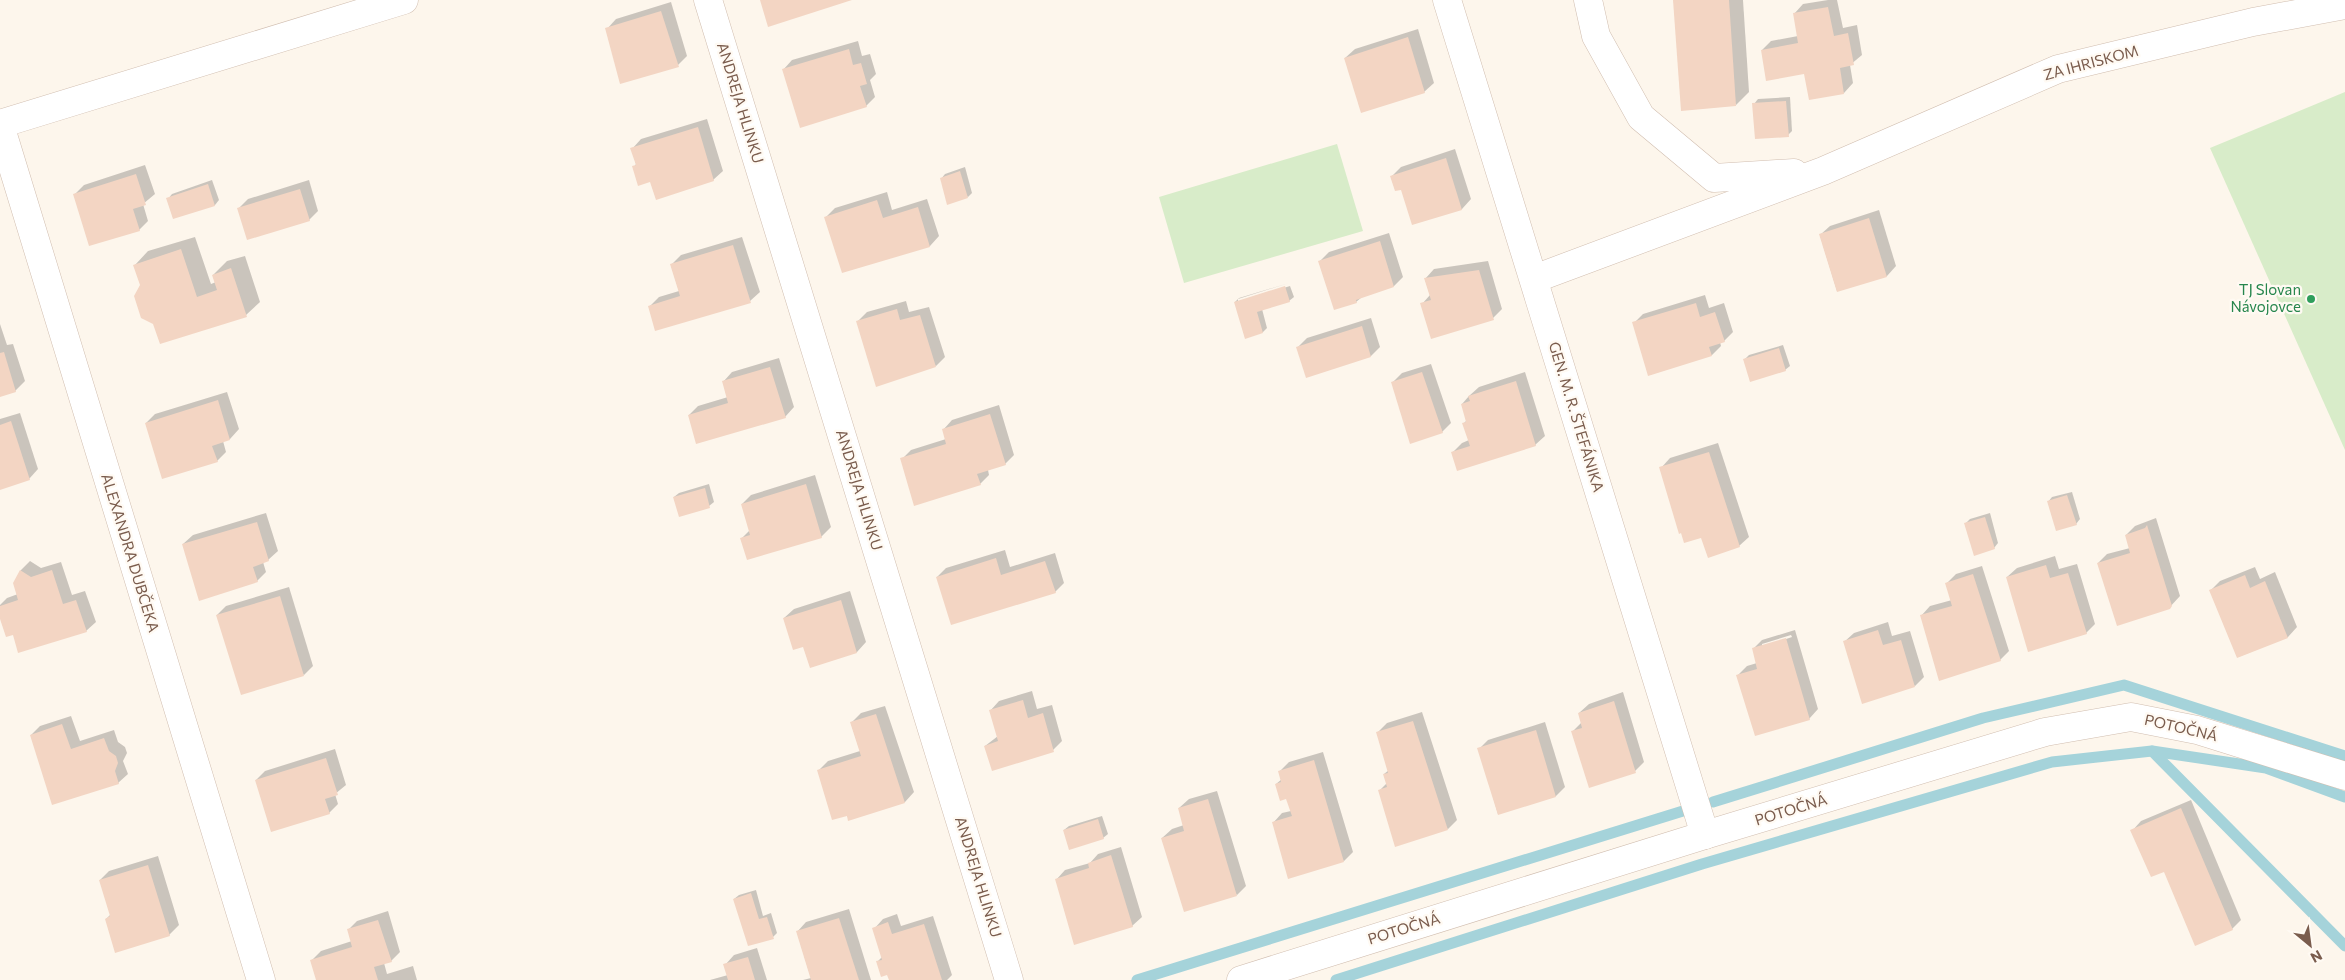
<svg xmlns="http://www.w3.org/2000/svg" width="2345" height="980" font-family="Commissioner,sans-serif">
<rect width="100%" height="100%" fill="#fdf6ec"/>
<g fill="#d8ecc9">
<path d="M2345,92V450L2210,148Z"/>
<path d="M1337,144L1363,231L1184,283L1159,197Z"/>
</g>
<g fill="#0003" fill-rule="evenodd">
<path d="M1675,0H1743L1749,92L1736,105Z"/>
<path d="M1828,0H1837L1843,28L1857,25L1862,55L1850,65L1853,83L1844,93L1762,50L1771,41L1798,36L1794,14L1803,4Z"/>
<path d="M671,2L687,56L678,65L607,29L616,19Z"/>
<path d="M1418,29L1434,83L1424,92L1345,58L1355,49Z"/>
<path d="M858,41L862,56L870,54L876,74L870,80L875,97L866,106L783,70L792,60Z"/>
<path d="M1790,97L1792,131L1788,135L1754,104L1758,99Z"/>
<path d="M707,119L723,171L713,180H651L634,167L636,164L632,149L641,139Z"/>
<path d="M1455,149L1471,199L1462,209L1413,224L1402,188L1392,176L1401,167Z"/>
<path d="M145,165L155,194L143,204L148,221L139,230L75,194L84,185Z"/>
<path d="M965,167L972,193L968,197L941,179L945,174Z"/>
<path d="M212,180L219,200L215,205L173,217L168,199L172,194Z"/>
<path d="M309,180L318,211L309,220L239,208L248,199Z"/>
<path d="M887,192L892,210L927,199L939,236L930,246L843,272L826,217L835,208Z"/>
<path d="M1879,210L1896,266L1887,276L1837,291L1820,235L1830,226Z"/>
<path d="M1389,233L1403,277L1394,286L1362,297L1356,302L1320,261L1329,252Z"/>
<path d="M195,237L211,284L216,282L213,275L227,261L245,256L260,302L246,315L142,286L135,265L148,251Z"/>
<path d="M742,237L760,292L750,301L650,306L659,297L679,291L671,265L681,255Z"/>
<path d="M1488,261L1502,309L1493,318L1422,304L1430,295L1425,279L1434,269Z"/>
<path d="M1289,283L1238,299V302L1290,286L1294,297L1289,301L1262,309L1267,328L1263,332L1245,337L1235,302L1239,298Z"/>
<path d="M1705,295L1709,308L1724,303L1733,332L1724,341L1720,342L1721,346L1712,355L1649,375L1634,323L1643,314Z"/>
<path d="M906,301L909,312L929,307L945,357L936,366L858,321L867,312Z"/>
<path d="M1371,318L1380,347L1371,356L1307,376L1298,347L1307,338Z"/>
<path d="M0,324L7,345L13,344L25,381L15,391L0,396Z"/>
<path d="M1783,345L1790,366L1785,370L1745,359L1749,355Z"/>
<path d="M779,358L794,407L785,417L689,415L698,406L728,397L723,382L732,372Z"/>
<path d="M1431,364L1451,423L1442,432L1392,383L1402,373Z"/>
<path d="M1525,372L1545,436L1535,445L1453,452L1462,443L1469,440L1464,423L1467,420L1462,404L1469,396L1479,387Z"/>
<path d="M227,392L239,429L230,439L223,441L226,452L217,461L146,423L155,414Z"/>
<path d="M999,405L1014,455L1005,464L988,470L989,475L980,484L902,459L911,450L946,439L943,430L952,420Z"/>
<path d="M20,413L38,469L29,479L0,488V419Z"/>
<path d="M1718,443L1749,537L1739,546L1702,536L1661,468L1670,458Z"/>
<path d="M815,475L831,527L821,537L742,538L750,530L742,504L751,495Z"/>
<path d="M709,484L714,502L709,506L674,497L679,493Z"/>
<path d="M2072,492L2080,519L2076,524L2048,502L2052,497Z"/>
<path d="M266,513L278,551L268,560L263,562L266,572L257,581L183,544L193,535Z"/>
<path d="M1990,513L1998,543L1994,548L1965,524L1970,519Z"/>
<path d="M2156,518L2180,596L2169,608L2098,563L2107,554L2130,548L2126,535L2135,526Z"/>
<path d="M1005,550L1010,567L1055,553L1064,583L1055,592L937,577L946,568Z"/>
<path d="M2055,556L2059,569L2077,564L2095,624L2086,633L2007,577L2017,568Z"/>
<path d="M30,561L41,568L61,562L72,595L85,591L96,622L86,631L14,634L0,615V605L7,598L18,594L14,584L21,570Z"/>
<path d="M1982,566L2009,651L2000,660L1921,616L1930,606L1952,600L1947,583L1956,574Z"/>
<path d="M2255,567L2260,579L2275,572L2297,627L2288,637L2238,657L2211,590L2220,581Z"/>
<path d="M289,587L313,666L304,675L217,615L226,606Z"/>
<path d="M850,591L866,642L857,652L811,667L804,645L784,618L794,609Z"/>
<path d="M1888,622L1892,636L1910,631L1924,677L1915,686L1844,642L1854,633Z"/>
<path d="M1795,630L1818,709L1809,719L1738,675L1747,666L1757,663L1753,649L1762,640ZM1791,635L1792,637L1762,647V644Z"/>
<path d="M1032,691L1037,709L1052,705L1062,741L1053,750L985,746L998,736L990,711L999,701Z"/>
<path d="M1623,692L1644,762L1635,771L1573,731L1582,722L1579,713L1589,704Z"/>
<path d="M885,706L914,792L905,802L849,819L818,771L828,761L860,751L851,723L861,713Z"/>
<path d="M1422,712L1457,820L1448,829L1379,791L1387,783L1384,774L1389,770L1377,733L1387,723Z"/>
<path d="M71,716L80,741L114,730L118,742L125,747L127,753L123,761L128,774L118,783L31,735L40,726Z"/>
<path d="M1545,722L1565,787L1556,796L1498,814L1479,749L1488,740Z"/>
<path d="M335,749L346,785L335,794L338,804L329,813L256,780L265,771Z"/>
<path d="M1323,752L1353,852L1344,861L1273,823L1282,813L1291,811L1287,797L1276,784L1282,779L1280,771L1289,762Z"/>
<path d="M1217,791L1246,886L1237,895L1162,838L1172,829L1184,825L1179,808L1189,799Z"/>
<path d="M2191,800L2241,920L2232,929L2165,870L2132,831L2141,821Z"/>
<path d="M1102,816L1108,834L1103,838L1064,830L1069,826Z"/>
<path d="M1121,847L1142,917L1132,926L1056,880L1065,870L1090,863L1098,854Z"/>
<path d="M158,856L179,925L169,935L106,919L111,914L100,880L109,871Z"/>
<path d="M756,890L763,916L771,913L777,933L773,937L734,899L739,895Z"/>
<path d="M849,909L871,980H803L811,978L797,932L806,922Z"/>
<path d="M388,911L400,952L391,961L384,963L387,974L413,966L417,980H318L312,960L321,951L352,941L348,930L357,921Z"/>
<path d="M897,914L901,926L933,916L952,975L947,980H890L888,973L877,962L883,956L874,929L883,919Z"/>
<path d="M757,948L767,980H710L728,975L725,965L734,955Z"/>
</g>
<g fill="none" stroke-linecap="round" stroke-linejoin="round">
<g stroke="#a5d3da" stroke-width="11">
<path d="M2152,751L2345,946"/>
<path d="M1713,802L1983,718L2124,685L2345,756"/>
<path d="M1137,980L1683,811"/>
<path d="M1336,980L1702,864L2052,762L2152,751L2266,768L2345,797"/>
</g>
</g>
<g fill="#f3d5c3">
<path d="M760,0H852L768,27Z"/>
<path d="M1673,0H1729L1736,106L1681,111Z"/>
<path d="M1828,7L1834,36L1848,33L1854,65L1840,68L1844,94L1809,100L1804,74L1766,81L1761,50L1798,43L1793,13Z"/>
<path d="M661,11L679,67L620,84L605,28Z"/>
<path d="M1408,37L1425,93L1361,113L1344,58Z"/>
<path d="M849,49L853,65L861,63L867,84L860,86L867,107L800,128L782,69Z"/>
<path d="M1786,101L1789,137L1755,139L1752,103Z"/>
<path d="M698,127L714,181L656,200L650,182L638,186L632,166L636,165L630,148Z"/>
<path d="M1446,158L1462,210L1412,225L1401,190L1395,191L1390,176Z"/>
<path d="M960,171L968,198L947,205L940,178Z"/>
<path d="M136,174L146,205L133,209L140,231L89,246L73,194Z"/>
<path d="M208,184L215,206L173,219L166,198Z"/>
<path d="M300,189L310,221L247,240L237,208Z"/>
<path d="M877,200L883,218L918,207L930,247L842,273L824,217Z"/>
<path d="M1869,218L1887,277L1837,292L1819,234Z"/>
<path d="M1380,241L1394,287L1356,300L1357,303L1334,310L1318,261Z"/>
<path d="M733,245L751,303L655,331L648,306L680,296L670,264Z"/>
<path d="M181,249L197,297L217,290L212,275L231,268L247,317L160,344L153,324L141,318L134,296L140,285L133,265Z"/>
<path d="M1479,270L1494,320L1431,339L1420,303L1431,300L1424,278Z"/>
<path d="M1285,286L1290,302L1257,312L1263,333L1245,339L1234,302Z"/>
<path d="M1696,303L1700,317L1715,312L1725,342L1709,347L1712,356L1648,376L1632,322Z"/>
<path d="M897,309L900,320L920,315L936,367L876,387L856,321Z"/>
<path d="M1362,326L1371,357L1306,378L1296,347Z"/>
<path d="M1779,348L1786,371L1750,382L1743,359Z"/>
<path d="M4,352L16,392L0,397V353Z"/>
<path d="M770,367L786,418L696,444L688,415L728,403L722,381Z"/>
<path d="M1422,372L1443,433L1410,444L1391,382Z"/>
<path d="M1516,381L1536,446L1457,471L1451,452L1470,446L1462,423L1466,422L1461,404L1470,401L1468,396Z"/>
<path d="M218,400L230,440L212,446L218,462L162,479L145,423Z"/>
<path d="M990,414L1006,465L977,474L981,485L914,506L900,458L946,444L942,429Z"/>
<path d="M11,421L30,480L0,490V425Z"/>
<path d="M1709,452L1740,547L1708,558L1701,538L1684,543L1681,533L1679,534L1659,467Z"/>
<path d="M806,484L822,538L747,560L740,538L750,535L741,504Z"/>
<path d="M705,488L710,508L679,517L673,497Z"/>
<path d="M2067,495L2077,525L2056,531L2047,501Z"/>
<path d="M1985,517L1995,549L1974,556L1964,523Z"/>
<path d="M257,522L269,561L253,567L258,582L199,601L182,544Z"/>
<path d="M2147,525L2172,606L2170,609L2117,626L2097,563L2130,553L2125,535L2145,528Z"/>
<path d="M996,558L1001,575L1045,561L1056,593L951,625L936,577Z"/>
<path d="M2046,565L2050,578L2068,573L2087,634L2028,652L2006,577Z"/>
<path d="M20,570L31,577L52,570L63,604L76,600L87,632L18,653L13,635L6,637L0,619V606L18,600L13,583Z"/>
<path d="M1973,574L2001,661L1939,681L1920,615L1952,606L1945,583Z"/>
<path d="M2245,575L2250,588L2265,581L2288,638L2237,658L2209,590Z"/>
<path d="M280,596L304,676L241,695L216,615Z"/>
<path d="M841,600L857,653L810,668L803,647L793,650L783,618Z"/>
<path d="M1878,630L1883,645L1901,640L1915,687L1862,704L1843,641Z"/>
<path d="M1786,638L1810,720L1755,736L1736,675L1757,669L1752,648Z"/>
<path d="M1023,700L1028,718L1043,713L1054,752L992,771L984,746L998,741L989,710Z"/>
<path d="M1614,701L1636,773L1589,788L1571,731L1582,728L1578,713Z"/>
<path d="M876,714L905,803L848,821L847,816L832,820L817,770L861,756L850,722Z"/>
<path d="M1413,721L1448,830L1395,847L1378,790L1387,787L1383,774L1388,773L1376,732Z"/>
<path d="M62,724L71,749L104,738L109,751L116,756L118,763L115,771L119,784L52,805L30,735Z"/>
<path d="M1536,730L1556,797L1498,815L1477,748Z"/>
<path d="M326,758L338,795L325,799L330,814L271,832L255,780Z"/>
<path d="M1314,760L1344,862L1288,879L1272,822L1292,816L1286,799L1280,801L1275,784L1281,782L1278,771Z"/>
<path d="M1208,799L1237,896L1184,912L1161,838L1184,831L1178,808Z"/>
<path d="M2181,808L2233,930L2195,946L2164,872L2151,877L2130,830Z"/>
<path d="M1098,819L1104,839L1069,850L1063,830Z"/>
<path d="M1111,855L1133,927L1074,945L1055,879L1089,868L1088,863Z"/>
<path d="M148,865L170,936L115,953L105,919L110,916L99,880Z"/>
<path d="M751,893L759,919L767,917L774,939L748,946L733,899Z"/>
<path d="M839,918L859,980H811L796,931Z"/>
<path d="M378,920L392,962L374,967L378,980H316L310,960L352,947L347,929Z"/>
<path d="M888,922L892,934L924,924L942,980H889L887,975L881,977L876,961L882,960L872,928Z"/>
<path d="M748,957L755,980H728L723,964Z"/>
</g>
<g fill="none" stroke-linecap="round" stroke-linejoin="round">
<defs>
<g id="minor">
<path d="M708,0L1009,980"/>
<path d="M1447,0L1705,835"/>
<path d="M1588,0L1596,36L1641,117L1714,178L1794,173"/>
<path d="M0,124L404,0"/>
<path d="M0,125L261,980"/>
<path d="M1534,279L1823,171L2058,69L2253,22L2345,5"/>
<path d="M1241,980L1705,835L2045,732L2131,717L2197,730L2345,776"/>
</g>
</defs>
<use href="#minor" stroke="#d1beb0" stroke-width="29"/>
<use href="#minor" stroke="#fff" stroke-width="28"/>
</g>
<circle fill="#2e9e5b" stroke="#fffaf3" stroke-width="2" cx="2311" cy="299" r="5"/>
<g text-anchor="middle" stroke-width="4.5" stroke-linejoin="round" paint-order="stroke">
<g font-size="15" fill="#7a5c4d" stroke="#fffaf3">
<text transform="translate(2091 63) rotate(-15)" y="5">ZA IHRISKOM</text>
<text transform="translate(740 103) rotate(73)" y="5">ANDREJA HLINKU</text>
<text transform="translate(1576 417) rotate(73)" y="5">GEN. M. R. ŠTEFÁNIKA</text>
<text transform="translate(859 490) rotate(73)" y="5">ANDREJA HLINKU</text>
<text transform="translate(130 553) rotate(73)" y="5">ALEXANDRA DUBČEKA</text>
<text transform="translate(2181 728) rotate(13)" y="5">POTOČNÁ</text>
<text transform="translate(1791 810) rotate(-17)" y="5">POTOČNÁ</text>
<text transform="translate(978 877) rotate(73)" y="5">ANDREJA HLINKU</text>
<text transform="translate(1404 929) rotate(-17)" y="5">POTOČNÁ</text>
</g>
<g font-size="15" fill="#27864d" stroke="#fffaf3" text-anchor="end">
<text x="2301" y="295">TJ Slovan<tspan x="2301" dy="17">Návojovce</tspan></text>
</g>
</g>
<g transform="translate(2310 945) rotate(151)" stroke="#fffaf3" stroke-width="4" paint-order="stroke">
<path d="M0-4L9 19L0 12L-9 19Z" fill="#7a5c4d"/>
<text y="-8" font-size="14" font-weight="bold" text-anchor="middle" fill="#7a5c4d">N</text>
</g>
</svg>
